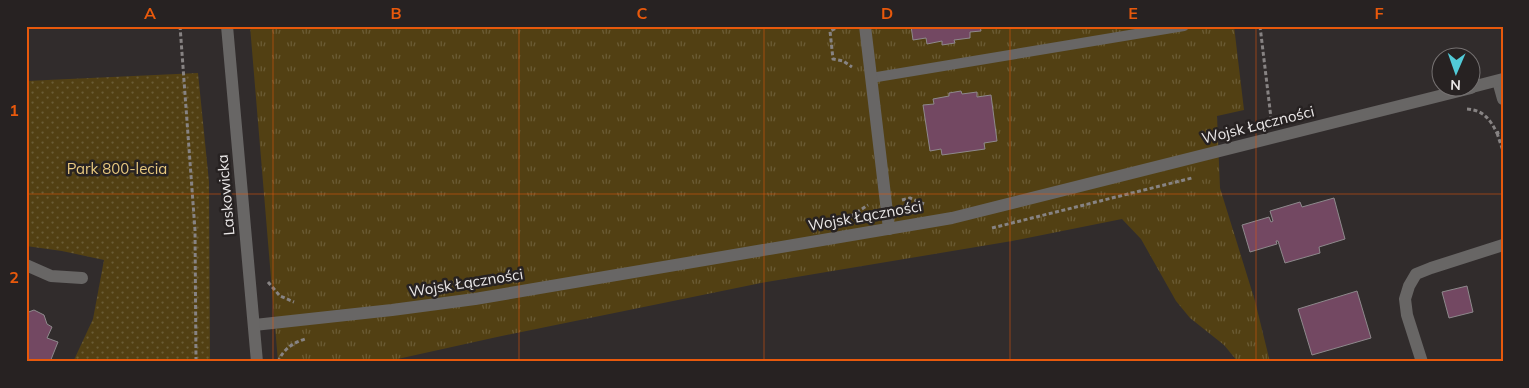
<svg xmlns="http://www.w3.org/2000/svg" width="1529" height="388" font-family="Mulish,sans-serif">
<defs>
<pattern id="grass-tufts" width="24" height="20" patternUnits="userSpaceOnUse" patternTransform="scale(1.25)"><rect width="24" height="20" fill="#524013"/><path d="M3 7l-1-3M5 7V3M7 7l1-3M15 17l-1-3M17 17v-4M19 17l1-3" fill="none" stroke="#6b5c35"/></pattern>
<pattern id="park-dots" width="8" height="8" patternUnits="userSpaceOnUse" patternTransform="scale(1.25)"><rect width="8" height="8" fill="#524013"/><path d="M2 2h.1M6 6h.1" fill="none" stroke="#6b5c35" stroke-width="1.8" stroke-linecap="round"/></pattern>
</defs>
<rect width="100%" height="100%" fill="#312c2c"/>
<path fill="url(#grass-tufts)" d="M250,26H1234L1244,110L1217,116L1220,188L1255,301L1270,362H1238L1224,345L1190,318L1176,301L1141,239L1122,219L1012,241L761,283L497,337L384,362H278Z"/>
<path fill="url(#park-dots)" d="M198,73L209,182L210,362H73L93,319L104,260L62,251L26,246V81Z"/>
<g fill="#734862" stroke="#8e898c">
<path d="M911,26H980L981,31L970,32V38L954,40L955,43L942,45V41L927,44L926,38L913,40Z"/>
<path d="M961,91L962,94L977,92V97L991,95L997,141L984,143L985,149L942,155L941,149L930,151L923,105L934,104L933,99L949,96V93Z"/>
<path d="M1334,198L1345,239L1319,247L1320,253L1285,263L1278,241H1276L1277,244L1250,252L1242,225L1269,217L1271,222L1273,221L1270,211L1300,202L1302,207Z"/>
<path d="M1467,286L1473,312L1449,318L1442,292Z"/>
<path d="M1357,291L1371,338L1312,355L1298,309Z"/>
<path d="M34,310L44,315L47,324L52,327L47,338L58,342L50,362H26V313Z"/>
</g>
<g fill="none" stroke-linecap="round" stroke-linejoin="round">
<g stroke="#878383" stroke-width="3" stroke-dasharray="4 2.5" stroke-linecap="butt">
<path d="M180,26L195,230L196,362"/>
<path d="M841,26L830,31L833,59L843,61L852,67"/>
<path d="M1260,26L1271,118"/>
<path d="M1467,109C1483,110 1490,119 1497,133L1503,131"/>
<path d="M1497,133L1503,151"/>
<path d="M902,200L910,198L924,204"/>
<path d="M851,216L868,205"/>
<path d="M992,228L1192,178"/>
<path d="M268,282L280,296L294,302"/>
<path d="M278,362C283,349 293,343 305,339"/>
</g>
<path stroke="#686665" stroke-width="10" d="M871,78L1184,26"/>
<g stroke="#686665" stroke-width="12">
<path d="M865,26L889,229"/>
<path d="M1498,81L1503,99"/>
<path d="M1472,87L1503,79"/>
<path d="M26,265L51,276L82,278"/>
<path d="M254,325L392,310L475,299L952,218L1471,88"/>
<path d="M1422,362L1407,315L1405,299L1409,286L1416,274L1431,268L1503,245"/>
</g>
<path stroke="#686665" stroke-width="12" d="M227,26L257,362"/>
</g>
<path fill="none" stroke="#e8590c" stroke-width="1" stroke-opacity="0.55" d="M273,26V362M519,26V362M764,26V362M1010,26V362M1256,26V362M26,194H1503"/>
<g text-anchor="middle" stroke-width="5" stroke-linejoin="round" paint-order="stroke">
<g font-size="15" fill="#ebe8e8" stroke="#272222">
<text transform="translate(1258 125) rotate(-14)" y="5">Wojsk Łączności</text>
<text transform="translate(226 195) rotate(-95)" y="5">Laskowicka</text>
<text transform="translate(865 216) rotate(-10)" y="5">Wojsk Łączności</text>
<text transform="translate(466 283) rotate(-9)" y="5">Wojsk Łączności</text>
</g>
<g font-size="15" fill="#e9c980" stroke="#272222">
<text x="117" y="174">Park 800-lecia</text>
</g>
</g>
<rect width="1529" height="388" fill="none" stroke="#272222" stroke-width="55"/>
<g transform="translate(1456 72) rotate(182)"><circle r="24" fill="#272222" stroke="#757171"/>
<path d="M0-4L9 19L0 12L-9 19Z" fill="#52cbd8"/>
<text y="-8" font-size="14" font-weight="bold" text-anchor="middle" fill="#ebe8e8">N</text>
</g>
<rect x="28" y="28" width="1474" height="332" fill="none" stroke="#e8590c" stroke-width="2"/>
<g font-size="16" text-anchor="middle" font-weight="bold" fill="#e8590c">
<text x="150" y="19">A</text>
<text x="396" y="19">B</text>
<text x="642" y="19">C</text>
<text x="887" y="19">D</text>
<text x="1133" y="19">E</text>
<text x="1379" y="19">F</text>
<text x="14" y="116">1</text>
<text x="14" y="283">2</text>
</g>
</svg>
